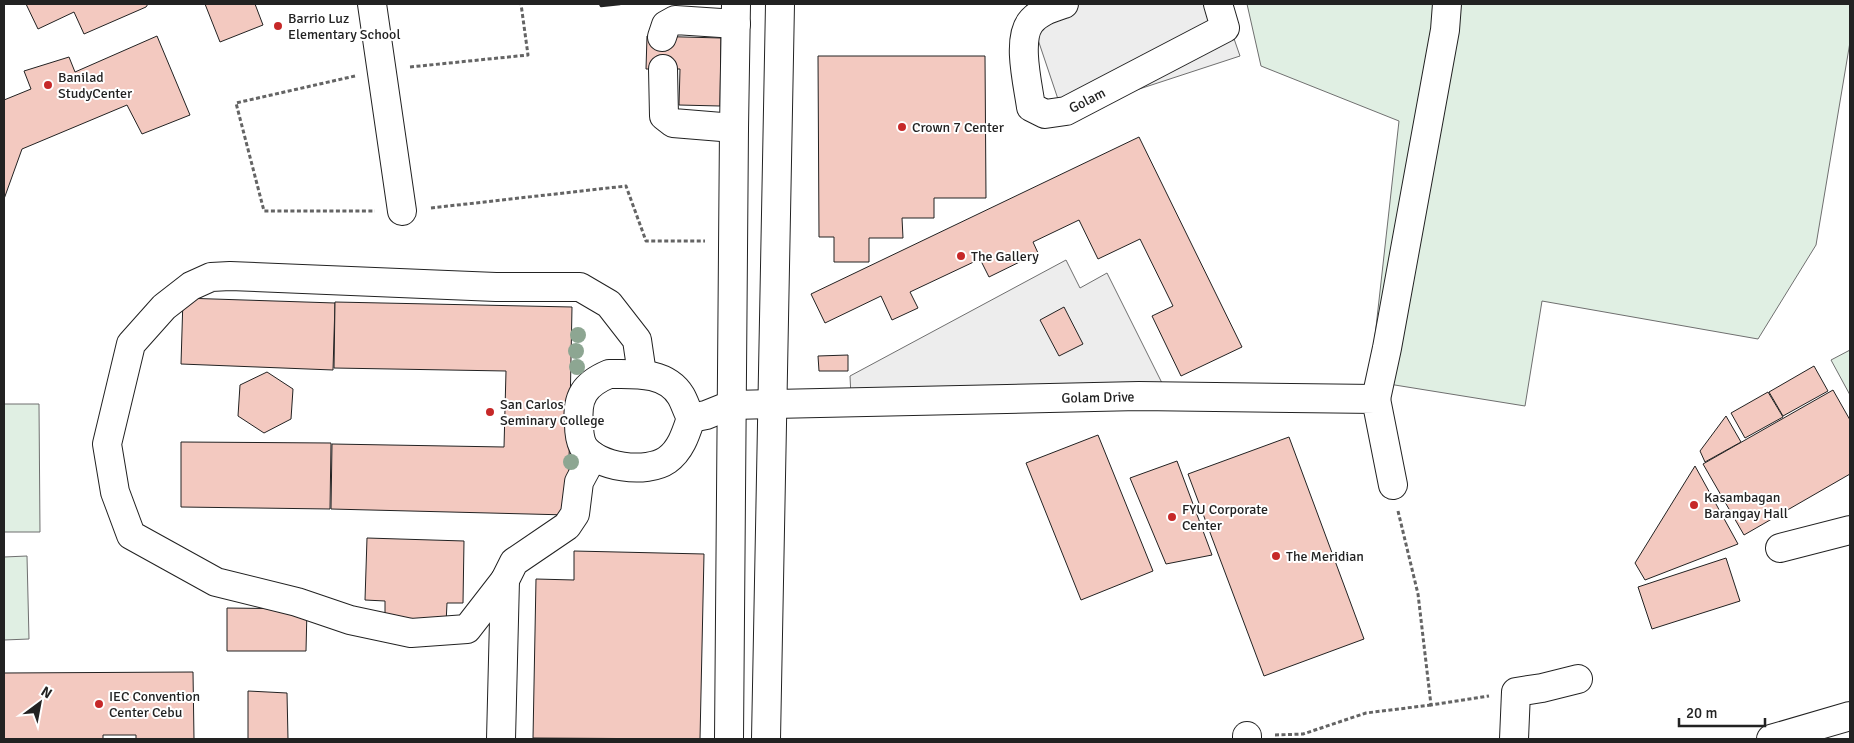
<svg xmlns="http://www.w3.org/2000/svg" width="1854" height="743" font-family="Signika,sans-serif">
<rect width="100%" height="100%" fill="#fff"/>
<g fill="#e0efe3" stroke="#6f6f6f">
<path d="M1247,4H1850V42L1816,245L1758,339L1542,301L1525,406L1370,381L1399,121L1261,66Z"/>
<path d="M1850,350V395L1831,360Z"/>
<path d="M4,404H39L40,532H4Z"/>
<path d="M27,556L29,639L4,640V557Z"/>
</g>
<g fill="#ededed" stroke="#6f6f6f">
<path d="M1026,4H1222L1240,56L1063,114Z"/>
<path d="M1066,260L1080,288L1107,273L1166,391L851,397L850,376Z"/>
</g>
<g fill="#f3c9c0" stroke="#222">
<path d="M26,4H148L146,7L84,34L74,12L38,29Z"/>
<path d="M205,4H255L263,25L220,42Z"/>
<path d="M157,36L190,115L142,134L127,105L22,149L4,199V100L31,89L24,71L69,57L75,72Z"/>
<path d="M647,36L721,38L720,106L679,105L680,69H646Z"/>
<path d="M818,56H985L986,198H934V218H902L903,238H869V262H834V237H819Z"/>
<path d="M1139,137L1242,347L1181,376L1152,316L1173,306L1140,239L1098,259L1079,220L1033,242L1038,253L989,277L980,259L910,292L918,308L892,320L881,296L825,323L811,294Z"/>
<path d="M183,298L335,303L333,370L181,364Z"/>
<path d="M335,302L572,307L568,515L331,509L332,444L504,447L506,371L334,368Z"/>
<path d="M1064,307L1083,344L1059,356L1040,320Z"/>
<path d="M848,355V371H819L818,356Z"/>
<path d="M1814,366L1828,391L1783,416L1769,392Z"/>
<path d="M267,372L293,389L291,419L264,433L238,416L240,385Z"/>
<path d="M1833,390L1850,420V474L1744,535L1703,464Z"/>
<path d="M1768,392L1783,417L1745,438L1731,413Z"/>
<path d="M1726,416L1741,442L1705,462L1700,451Z"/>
<path d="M1098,435L1153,571L1081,600L1026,463Z"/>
<path d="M1289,437L1364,639L1264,676L1188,474Z"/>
<path d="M181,442L331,443L330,509L181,507Z"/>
<path d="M1177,461L1212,555L1166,564L1130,478Z"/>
<path d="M1695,466L1738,544L1645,580L1635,563Z"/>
<path d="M367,538L464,541L463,603H447L446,624L385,622V601L365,600Z"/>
<path d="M574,551L704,554L700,739L533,738L536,579L574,580Z"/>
<path d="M1726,558L1740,601L1652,629L1638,587Z"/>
<path d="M227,608L307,609L306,651H227Z"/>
<path d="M193,672L194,739H136V735H103V739H4V673Z"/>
<path d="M248,691L287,693L288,739H248Z"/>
</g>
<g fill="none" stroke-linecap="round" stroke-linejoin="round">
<defs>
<g id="minor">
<path d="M372,4L402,211"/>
<path d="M1064,4C1052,8 1038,12 1030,23C1017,41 1028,85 1031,107L1045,114L1066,111L1225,28L1218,4"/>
<path d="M662,37L666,25L675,20L736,24"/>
<path d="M663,69L664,116L673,123L734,128"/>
<path d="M609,374C634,374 666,371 681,396C685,403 687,411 691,418C686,433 681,450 667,460C647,474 597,468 583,446C580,440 579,431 579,424C576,397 585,384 609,374Z"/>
<path d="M1376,399L1387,348L1445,30L1447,4"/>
<path d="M691,418L706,415L731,405L1139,396L1376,399L1393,485"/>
<path d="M1780,548L1850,530"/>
<path d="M505,580L467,629L411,633L350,620L297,602L216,582L131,535L115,492L107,444L131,344L164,307L191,286L211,277L230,276L496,287H580L609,304L637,340L642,374"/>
<path d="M501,739L505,580L514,562L567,526L575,514L579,482L593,456"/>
<path d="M1247,739V736"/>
<path d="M1514,739L1516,692L1542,688L1578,679"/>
<path d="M1771,739L1850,716"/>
</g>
<g id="major">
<path d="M729,739L734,128L736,4"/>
<path d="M766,739L780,4"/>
</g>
</defs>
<use href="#minor" stroke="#222" stroke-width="30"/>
<use href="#major" stroke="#222" stroke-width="30"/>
<g stroke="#646464" stroke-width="3" stroke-dasharray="4 2.5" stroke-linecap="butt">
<path d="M410,67L528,55L521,4"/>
<path d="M355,76L236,103L264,211H375"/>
<path d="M431,208L626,186L646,241H705"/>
<path d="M1398,511L1418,594L1431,705L1489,696"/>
<path d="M1275,735L1303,734L1366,713L1431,705"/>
</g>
<use href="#minor" stroke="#fff" stroke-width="28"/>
<use href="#major" stroke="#fff" stroke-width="28"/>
<path stroke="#222" stroke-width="2.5" d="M600,4L601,6L620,4"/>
</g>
<g fill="#8da692">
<circle cx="578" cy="335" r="8"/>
<circle cx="576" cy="351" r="8"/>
<circle cx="577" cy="367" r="8"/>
<circle cx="571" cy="462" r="8"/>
</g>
<g fill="#c62828" stroke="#fff" stroke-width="2">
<circle cx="278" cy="26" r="5"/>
<circle cx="48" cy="85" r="5"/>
<circle cx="902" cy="127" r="5"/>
<circle cx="961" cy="256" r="5"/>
<circle cx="490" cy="412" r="5"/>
<circle cx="1694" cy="505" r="5"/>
<circle cx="1172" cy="517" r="5"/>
<circle cx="1276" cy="556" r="5"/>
<circle cx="99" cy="704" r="5"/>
</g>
<g text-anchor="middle" stroke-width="4" stroke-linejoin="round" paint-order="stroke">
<g font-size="14" fill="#222" stroke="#fff" text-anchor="start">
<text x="288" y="23">Barrio Luz<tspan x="288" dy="16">Elementary School</tspan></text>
<text x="58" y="82">Banilad<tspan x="58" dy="16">StudyCenter</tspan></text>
<text x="912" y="132">Crown 7 Center</text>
<text x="971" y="261">The Gallery</text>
<text x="500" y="409">San Carlos<tspan x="500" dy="16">Seminary College</tspan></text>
<text x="1704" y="502">Kasambagan<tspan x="1704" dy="16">Barangay Hall</tspan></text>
<text x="1182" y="514">FYU Corporate<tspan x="1182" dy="16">Center</tspan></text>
<text x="1286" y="561">The Meridian</text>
<text x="109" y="701">IEC Convention<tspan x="109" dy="16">Center Cebu</tspan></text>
</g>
<g font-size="14" fill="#222" stroke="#fff">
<text transform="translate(1087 100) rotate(-27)" y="5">Golam</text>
<text transform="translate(1098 397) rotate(-1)" y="5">Golam Drive</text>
</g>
</g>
<rect width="1854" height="743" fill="none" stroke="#222222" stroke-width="10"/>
<g transform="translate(40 703) rotate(32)" stroke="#ffffff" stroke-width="4" paint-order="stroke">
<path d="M0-4L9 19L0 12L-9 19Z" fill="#222222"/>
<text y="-8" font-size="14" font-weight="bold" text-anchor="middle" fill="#222222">N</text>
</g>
<path d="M1679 718v8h86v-8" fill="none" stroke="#222222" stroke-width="2.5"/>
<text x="1686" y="718" font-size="15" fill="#222222" stroke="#ffffff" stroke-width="4" paint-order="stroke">20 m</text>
</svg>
